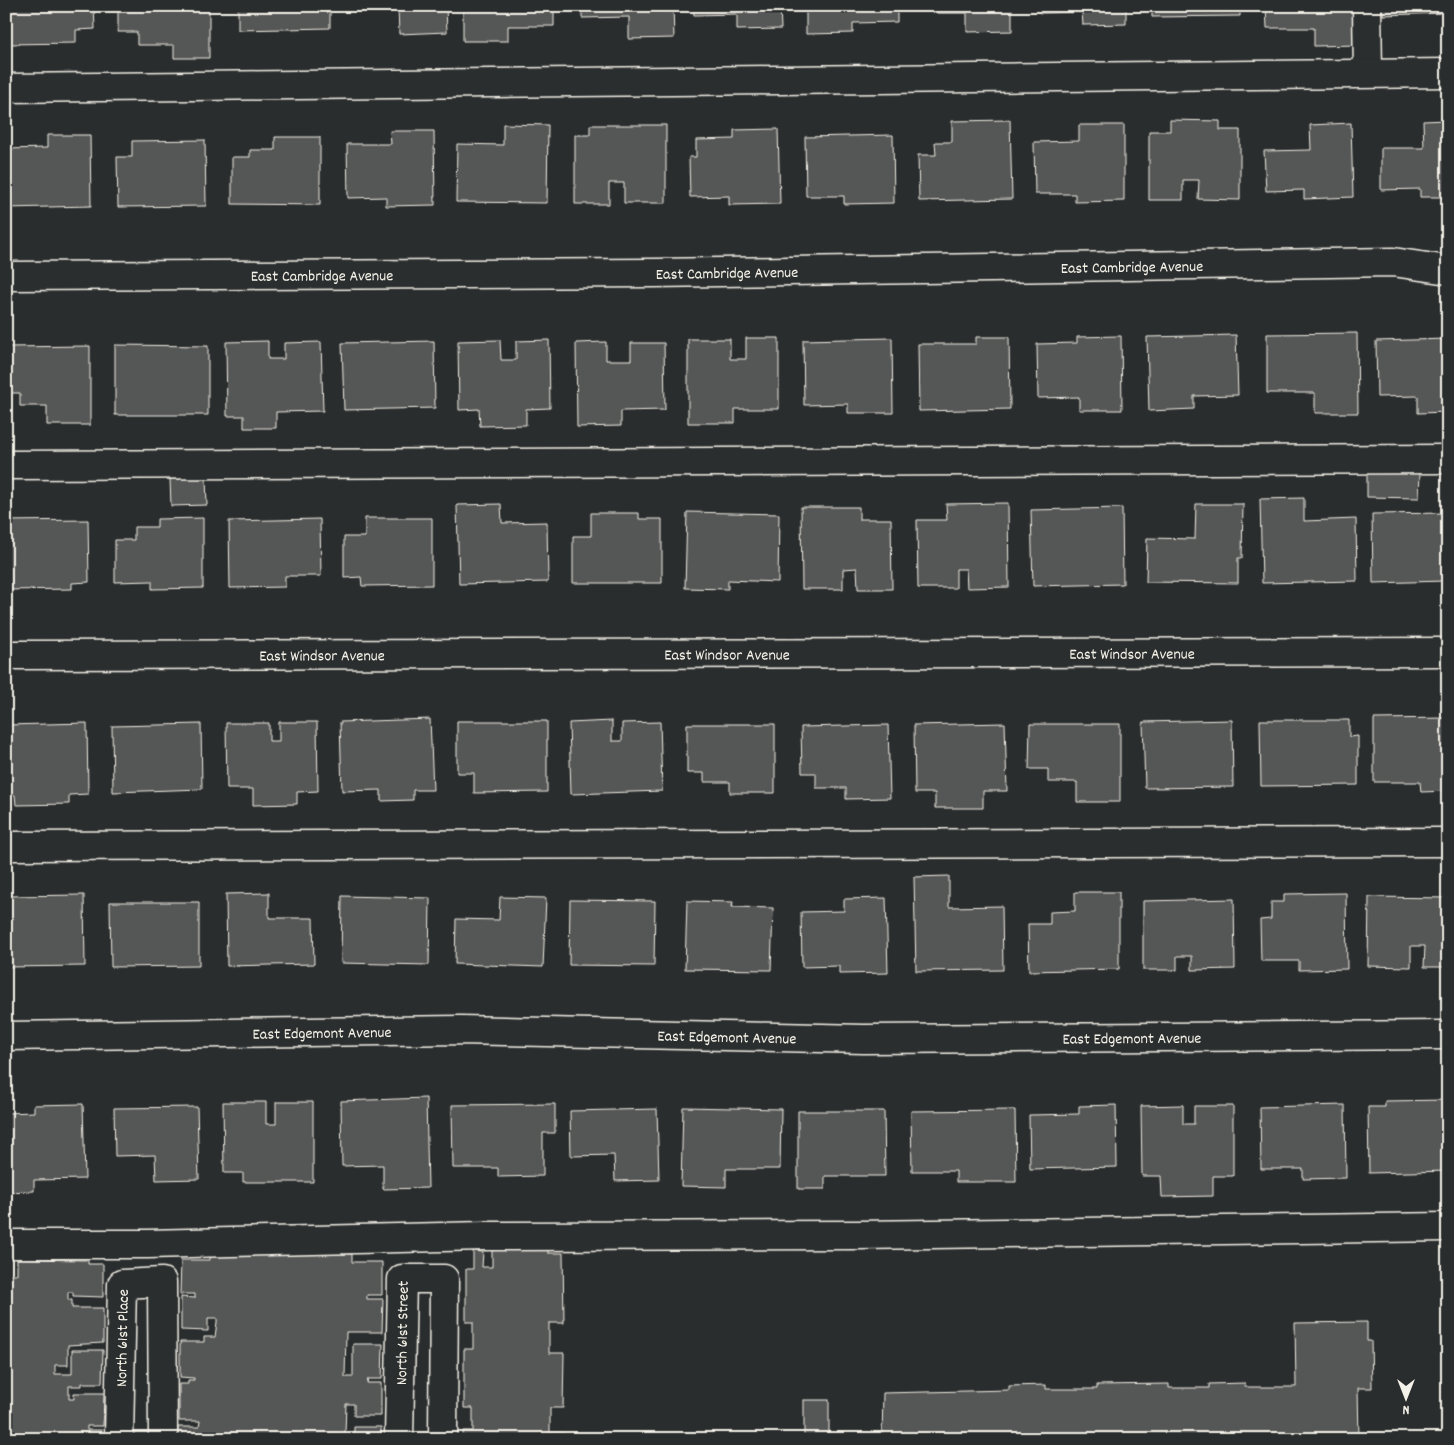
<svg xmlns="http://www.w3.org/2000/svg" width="1454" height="1445" font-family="Dekko,sans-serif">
<rect width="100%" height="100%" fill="#2a2d2e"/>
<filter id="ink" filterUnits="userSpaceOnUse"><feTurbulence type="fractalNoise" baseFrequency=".02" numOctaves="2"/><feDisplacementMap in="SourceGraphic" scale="10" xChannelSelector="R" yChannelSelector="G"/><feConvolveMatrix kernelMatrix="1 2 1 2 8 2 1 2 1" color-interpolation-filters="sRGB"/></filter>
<g filter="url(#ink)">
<g fill="#555756" stroke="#f4f1e8">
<path d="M6,6H94L95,29L76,30V43L6,44Z"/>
<path d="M118,6H209V58H174V45H137V32H118Z"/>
<path d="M238,6H330V28L238,30Z"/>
<path d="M352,6H446L447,32L399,34L398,8L352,9Z"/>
<path d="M463,6H554V26H508V41H463Z"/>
<path d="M582,6H673L674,38L629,39V17L582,18Z"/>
<path d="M693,6H780L781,29L737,30V14L694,15Z"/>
<path d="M806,6H897V22L853,23V33L806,34Z"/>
<path d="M937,6H1012V31L967,32V13H937Z"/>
<path d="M1040,6H1126V24L1083,25L1082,12L1040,13Z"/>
<path d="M1152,6H1240V16L1152,17Z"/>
<path d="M1266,6H1357L1358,45L1314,46V28H1267Z"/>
<path d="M1382,6H1448V13L1383,15Z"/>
<path d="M1010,120L1012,199L919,201L918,155H936L935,142H952V121Z"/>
<path d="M1170,120L1220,121V130H1240V200L1198,199L1199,180H1183V200H1149V131H1170Z"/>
<path d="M1448,120V197H1420V189L1381,190V148H1424L1423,121Z"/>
<path d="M1351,123L1353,197L1304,199V190L1266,191L1264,151L1311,150L1310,125Z"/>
<path d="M503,124L548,125L547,203L456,202L457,144L503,145Z"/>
<path d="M590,125H666V203H624V183H609V204H575V135H590Z"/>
<path d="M1079,125H1124V201L1075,202V194H1035L1034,142L1079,141Z"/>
<path d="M778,129L780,204L729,205V196L690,197L689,157H696V140L734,139V130Z"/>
<path d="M390,131H434L435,205L386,206V197L348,198L347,144H391Z"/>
<path d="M47,135H90L91,206L6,208V149L47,148Z"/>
<path d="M893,135L894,203L844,204V196H806L805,137Z"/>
<path d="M275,137H320V205L232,204V157H250V150H275Z"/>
<path d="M205,140L206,206L118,207L117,157H132V141Z"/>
<path d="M1357,333L1358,413H1315V393H1267V334Z"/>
<path d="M1236,335L1238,395L1194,396V409L1149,411L1147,337Z"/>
<path d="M1121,336L1122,410H1079V397L1038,398L1037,344L1077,343V337Z"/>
<path d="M976,337H1009L1010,409L919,411L918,344H976Z"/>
<path d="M746,338H779V409H735V423H688V339H730V359H746Z"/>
<path d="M892,338L893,413H848V404L804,405L803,340Z"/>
<path d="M1448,339V412L1418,413V396L1377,397L1376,341Z"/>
<path d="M500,340L501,360H516V341L549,340L550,408L526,409V425L480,426L479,409L459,410L458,341Z"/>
<path d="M268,341V359H284V343L321,342L323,411L276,412V428H244V416H227L226,342Z"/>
<path d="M434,341L435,408L344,410L342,343Z"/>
<path d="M606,342V360H631V343H664L665,410L621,411V426L577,427L576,343Z"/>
<path d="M115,345L208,346V415H115Z"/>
<path d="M90,346V425H47V406H20V393H6V347Z"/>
<path d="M1367,473H1420L1419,498L1367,497Z"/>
<path d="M206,478L207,505L171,506L170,479Z"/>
<path d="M1304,498V521L1356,519L1357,581L1262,583L1260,499Z"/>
<path d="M1008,503L1009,587L967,588L966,569H956V588H918L917,520H947L946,504Z"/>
<path d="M501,504L502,523L547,522L548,582L459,584L457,505Z"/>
<path d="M1196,504H1243L1242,558H1238V583L1146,582L1147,538L1195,539Z"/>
<path d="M801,507H859V519H891L892,589H858L857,568L843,569V589H802Z"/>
<path d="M1122,508L1123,584L1033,586L1031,510Z"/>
<path d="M687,512L779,514L778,582L728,580V589L685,588Z"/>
<path d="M591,513H639V519H662V583H573V536H591Z"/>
<path d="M1448,513V572H1445V581L1373,583L1372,514Z"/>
<path d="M203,518V588L152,589V581L115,582V540H134V527H157V519Z"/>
<path d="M365,518H432V585L362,586L361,577L344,578V537H365Z"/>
<path d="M320,519L321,576H285V587L230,588L229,521Z"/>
<path d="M88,520L89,582L72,583V589L6,590V521Z"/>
<path d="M1448,718V791L1421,792L1420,782H1374V719Z"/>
<path d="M430,719L433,790H413V800L381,801V790L342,791L340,722Z"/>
<path d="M1232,720L1233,787L1145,788L1143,722Z"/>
<path d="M1260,720H1349V737L1358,736V785L1261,786Z"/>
<path d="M457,721H547V792L474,793V773H457Z"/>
<path d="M612,721V741H622V723L660,722L662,791L571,794L569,723Z"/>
<path d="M279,722H317L318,791L297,792V804L253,805V789H227L226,723H269V741H279Z"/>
<path d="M87,723L88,794L69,795V804L16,805L15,795H6V725Z"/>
<path d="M1005,723L1007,791H983V808H935V793H915L914,725Z"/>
<path d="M201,724L202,789L113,792L112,726Z"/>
<path d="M687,724H775V793H730V782H704V773H687Z"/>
<path d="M1030,724H1120V802H1077V782H1048V769H1029Z"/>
<path d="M888,725L890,798L846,799V788H816V773H802L801,727Z"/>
<path d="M949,876V907L1002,906L1003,970L916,971L914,877Z"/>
<path d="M1075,892H1119V969L1029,971L1028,924H1050V912L1075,911Z"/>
<path d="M269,893V918H313L314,964L227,966L226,894Z"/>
<path d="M1346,893L1347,969L1299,970V961H1261L1260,920L1271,919V902H1284V894Z"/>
<path d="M84,895L85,966L6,967V896Z"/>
<path d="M342,896L430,898L429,965L341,963Z"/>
<path d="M500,897L546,898L543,967L455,964L456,919L499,920Z"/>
<path d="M1369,897L1448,898V967H1424L1425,946H1411V967L1368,966Z"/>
<path d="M886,898L888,973L839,974V966L802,967L801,912L844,911V899Z"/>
<path d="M1234,899L1235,969L1192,970V956H1177V970H1143V901Z"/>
<path d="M570,900L655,901L654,966L569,965Z"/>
<path d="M687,901L733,902L732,907L773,908L771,970L685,969Z"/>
<path d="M110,902H199V966L111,967Z"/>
<path d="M426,1098L428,1188L383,1189V1165L342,1166L341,1101Z"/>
<path d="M1448,1100V1171L1369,1173L1368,1107H1385V1101Z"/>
<path d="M223,1102H266V1124H276V1102H313V1182H243V1173H224Z"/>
<path d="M83,1104L85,1179L34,1180V1191L6,1192V1113L34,1112V1105Z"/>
<path d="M555,1104V1133H543V1176L498,1177V1168H453L452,1105Z"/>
<path d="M1116,1105L1117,1167L1030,1169L1029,1115L1079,1114V1106Z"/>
<path d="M1183,1105V1124H1194V1106H1233V1176H1213V1196L1162,1197L1161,1176H1142L1141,1106Z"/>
<path d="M1345,1105L1346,1178L1303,1179V1169H1261L1260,1107Z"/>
<path d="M197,1107L199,1179L156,1180L155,1155L115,1156L114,1108Z"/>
<path d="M683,1107L781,1109L780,1169H726V1187L681,1186Z"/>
<path d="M657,1109L659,1180L615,1181L614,1155L571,1156L570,1111Z"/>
<path d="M1015,1110L1016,1182H956V1171H912L911,1111Z"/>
<path d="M798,1111H884L885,1176H825V1189H798Z"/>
<path d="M492,1249L548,1250V1253H563L564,1323H549V1353H564L563,1408H550V1433H564V1439H463V1431H473V1408H464V1349H473V1322H466V1269H473V1251L483,1252L482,1267H492Z"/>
<path d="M210,1253L352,1254V1262H382V1295H367V1299H383L382,1332H346L345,1377H353V1344H383L382,1379H368L367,1383H381V1416H354V1404H346L345,1434H354V1427H381V1439H178V1427H199L200,1421H179V1384H188V1380H194V1378L180,1377V1342H204V1337H215L217,1322V1318H208V1331L181,1330V1297L195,1298V1294H180L181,1260H210Z"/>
<path d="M17,1259L88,1260V1264H103V1297L73,1296V1292H68V1300H72V1308H103V1343L68,1345V1365H55V1374H72V1350H103L102,1383H82V1386H69V1399H74V1393H104L103,1426H87V1430H102V1439H6V1274H17Z"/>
<path d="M1367,1322V1341H1371L1372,1388H1358L1359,1439H882L883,1393L1009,1390V1386L1046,1385V1389H1097V1385L1169,1384V1388H1209V1384L1245,1383V1387H1296L1295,1323Z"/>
<rect x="804" y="1400" width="25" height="39"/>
</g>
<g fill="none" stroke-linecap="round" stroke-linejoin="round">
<defs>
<g id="minor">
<path d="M1367,6L1368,73"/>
<path d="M6,88L1448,73"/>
<path id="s1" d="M6,276L654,273L1393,262L1448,270"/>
<path d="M6,465L1448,459"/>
<path id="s2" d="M6,655L1448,652"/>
<path d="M6,846L1448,842"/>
<path id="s3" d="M6,1036L460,1030L864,1039L1448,1035"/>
<path d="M6,1244H147L486,1236L858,1235L1448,1227"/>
<path id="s4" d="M119,1439L122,1284L162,1282L163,1439"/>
<path id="s5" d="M399,1439L402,1279H444L443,1439"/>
</g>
</defs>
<use href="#minor" stroke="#f4f1e8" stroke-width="31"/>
<use href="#minor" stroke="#2a2d2e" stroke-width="28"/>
</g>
</g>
<g text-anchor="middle" stroke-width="4" stroke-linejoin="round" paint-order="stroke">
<g font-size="16" fill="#f4f1e8" stroke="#2a2d2e">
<text dy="6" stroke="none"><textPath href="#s1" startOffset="1126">East Cambridge Avenue</textPath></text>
<text dy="6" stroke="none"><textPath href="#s1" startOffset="721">East Cambridge Avenue</textPath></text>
<text dy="6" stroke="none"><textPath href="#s1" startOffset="316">East Cambridge Avenue</textPath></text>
<text dy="6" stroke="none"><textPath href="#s2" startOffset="1126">East Windsor Avenue</textPath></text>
<text dy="6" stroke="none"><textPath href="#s2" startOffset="721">East Windsor Avenue</textPath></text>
<text dy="6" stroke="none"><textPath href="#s2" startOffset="316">East Windsor Avenue</textPath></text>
<text dy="6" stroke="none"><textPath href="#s3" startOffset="316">East Edgemont Avenue</textPath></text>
<text dy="6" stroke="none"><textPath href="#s3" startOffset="721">East Edgemont Avenue</textPath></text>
<text dy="6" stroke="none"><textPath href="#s3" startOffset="1126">East Edgemont Avenue</textPath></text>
<text dy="6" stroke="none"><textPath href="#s5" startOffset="106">North 61st Street</textPath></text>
<text dy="6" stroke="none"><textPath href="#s4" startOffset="101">North 61st Place</textPath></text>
</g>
</g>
<rect width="1454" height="1445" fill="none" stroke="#2a2d2e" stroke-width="25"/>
<rect x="12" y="12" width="1429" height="1420" fill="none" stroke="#f4f1e8" stroke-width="2" filter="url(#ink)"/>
<g transform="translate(1406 1398) rotate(180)" stroke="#2a2d2e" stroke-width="4" paint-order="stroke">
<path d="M0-4L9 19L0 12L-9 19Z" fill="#f4f1e8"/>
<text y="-8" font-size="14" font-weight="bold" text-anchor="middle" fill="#f4f1e8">N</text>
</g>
</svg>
